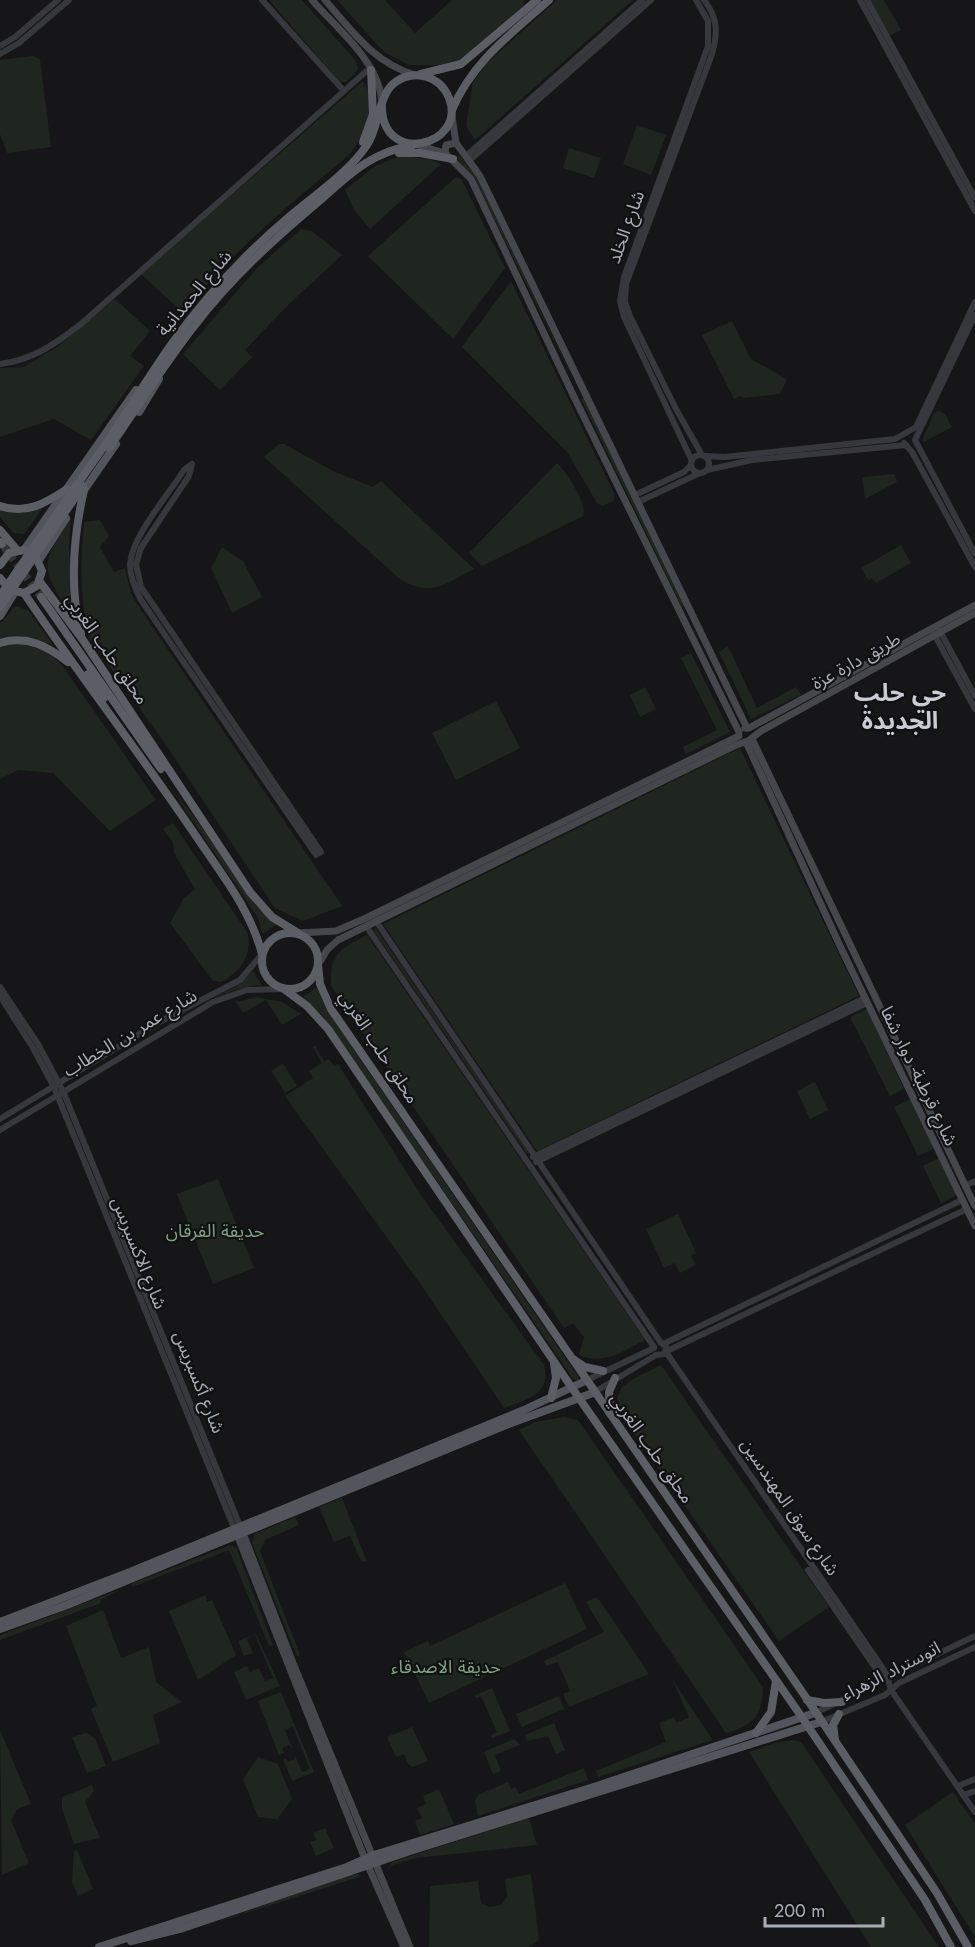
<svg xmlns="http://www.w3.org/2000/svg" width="975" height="1947" font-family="Jost,'Noto Sans Arabic',sans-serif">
<rect width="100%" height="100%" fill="#161618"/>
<g fill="#1e261f">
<path d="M269,0H302L356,61L358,70L346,82H340Z"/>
<path d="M337,0H385L415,33L452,0H524L523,6L459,60L440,65H409L384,52Z"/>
<path d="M557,0H633L475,140L466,126L473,82L487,63Z"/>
<path d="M868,0H884L901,30L889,36Z"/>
<path d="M33,56L40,59L51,147L7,153L0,134V60Z"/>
<path d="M363,81C378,105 366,134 349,155C290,204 231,252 183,313L141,274Z"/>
<path d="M637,125L666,135L651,175L623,164Z"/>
<path d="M569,148L601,158L594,178L563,168Z"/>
<path d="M459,155L477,177L579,391L474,178L456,157Z"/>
<path d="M400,156L429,159L441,164L370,229L354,210L345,190L375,166Z"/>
<path d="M456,177L462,180L505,268L453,339L368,256Z"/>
<path d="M301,229L312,231L342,255L288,305L245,350L252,357L220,390L183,354L257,268Z"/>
<path d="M511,281L615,495L613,501L602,506L597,503L567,452L462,347Z"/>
<path d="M115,299L150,331L130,356L144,366L91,440L54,419L0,437V368L24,367L60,345Z"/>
<path d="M732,321L751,359L787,379L780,394L743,398L741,396L734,399L702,335Z"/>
<path d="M584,398L685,605L682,607L581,399Z"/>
<path d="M939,411L945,414L952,427L924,442L922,440L934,413Z"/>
<path d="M279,444H284L333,471L373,487L381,481L474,569C445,583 433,598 401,580L264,457Z"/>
<path d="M557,463C566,471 588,505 583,516L482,566L469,553Z"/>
<path d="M894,474L897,482L865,499L862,477Z"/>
<path d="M47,502L24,534L13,533L0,517V508Z"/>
<path d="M71,517L69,545L73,617C40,568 39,566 71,517Z"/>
<path d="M100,520L109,536L100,547L114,572L125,568L131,593L137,604L342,906L303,921L275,908L166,745L89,638C80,601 80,560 84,522Z"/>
<path d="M901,545L911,563L876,583L872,578L868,580L861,568Z"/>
<path d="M222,547L243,561L262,597L232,613L211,568Z"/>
<path d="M15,606L28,610L53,645L20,636L0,639V624Z"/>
<path d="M9,644C31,644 46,649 62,665L156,800L110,831L53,773L18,770L0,779V647Z"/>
<path d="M728,646L757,708L796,687L801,695L751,719L719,652Z"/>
<path d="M691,653L730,732L686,754L683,747L717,730L681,658Z"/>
<path d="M645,687L656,709L640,717L630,695Z"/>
<path d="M496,701L520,748L456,780L432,733Z"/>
<path d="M740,748L859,996L537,1151L383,924Z"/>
<path d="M166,781L208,835L256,906L277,924L262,934L258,918Z"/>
<path d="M173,823L247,932C254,953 240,973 221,982L213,981L170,923L184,898L195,889L174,853L173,842L163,829Z"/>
<path d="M375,927L528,1151L527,1154L374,931Z"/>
<path d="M367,935L645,1340C623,1351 604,1366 579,1355L584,1337L573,1323L564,1328L331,986C329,954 340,949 367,935Z"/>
<path d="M253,971L262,985C210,987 117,1054 72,1082L158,1027L235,987Z"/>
<path d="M318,986L321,997L349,1043L578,1376V1380L573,1379L323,1016L303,997Z"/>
<path d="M256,997L282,1002L301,1014L282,1025L266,1000L243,1013L236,1002Z"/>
<path d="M867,1009L904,1089L890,1096L850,1017Z"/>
<path d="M315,1046L324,1061L329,1059L334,1066L338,1064L423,1198L544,1365C552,1394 526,1400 504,1408L421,1285L285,1096L313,1078L309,1071L322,1063L313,1047Z"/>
<path d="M283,1063L297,1086L285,1093L271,1071Z"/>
<path d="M815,1082L828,1110L810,1119L797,1091Z"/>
<path d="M911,1099L935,1148L918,1156L894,1107Z"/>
<path d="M939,1158L957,1195L941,1203L923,1166Z"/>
<path d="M218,1179L254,1268L213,1284L177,1194Z"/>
<path d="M678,1214L696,1253L691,1256L696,1265L680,1273L675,1263L664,1268L646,1229Z"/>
<path d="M661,1365L829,1607L779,1641L621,1414L617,1398L622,1387L633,1379Z"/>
<path d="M564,1417L578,1420L763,1687C762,1716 754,1725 726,1733L519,1430L535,1422Z"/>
<path d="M342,1498L367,1562L361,1561L350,1536L334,1542L319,1507Z"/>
<path d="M295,1517L299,1525L265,1540L260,1551L300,1655L297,1657L252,1543L254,1534Z"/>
<path d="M230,1545L236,1547L273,1645L269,1646L229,1550L132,1587L131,1584Z"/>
<path d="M565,1583L587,1629L429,1703L404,1652L428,1641L430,1646Z"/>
<path d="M124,1588L100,1600L101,1603L0,1640V1635Z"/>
<path d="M205,1595L207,1602L212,1600L236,1655L198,1680L169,1611Z"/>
<path d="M597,1597L649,1674L569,1707L563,1694L570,1691L558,1662L546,1666L544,1661L604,1632L586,1602Z"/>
<path d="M103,1610L121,1658L149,1647L156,1682L182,1702L153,1715L160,1743L113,1762L91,1709L97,1706L66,1626Z"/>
<path d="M256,1634L280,1686L246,1700L234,1672L247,1666L250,1672L259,1668L265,1681L273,1678L255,1635L247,1639L253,1653L244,1656L238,1641Z"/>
<path d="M672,1679L713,1740L598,1777L596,1771L666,1742L659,1723L674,1717L676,1723L689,1717Z"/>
<path d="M492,1688L510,1731L492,1738L491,1735L497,1732L481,1696L476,1698L475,1695Z"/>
<path d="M281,1692L314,1772L292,1781L283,1759L286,1758L288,1762L295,1759L294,1754L302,1772L310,1769L293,1727L285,1730L293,1750L289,1745L282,1748L284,1753L279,1755L258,1701Z"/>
<path d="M559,1696L564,1709L522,1727L516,1714Z"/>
<path d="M554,1723L565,1750L556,1754L548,1736L527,1741L525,1735Z"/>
<path d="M412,1727L428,1761L413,1767L408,1764L404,1754L396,1757L387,1737Z"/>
<path d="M0,1730L31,1804L17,1809L11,1820L29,1863L2,1875Z"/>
<path d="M86,1733L95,1738L106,1766L87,1773L72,1737Z"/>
<path d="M514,1739L520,1745L495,1755L501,1771L493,1774L484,1752Z"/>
<path d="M794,1740L801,1742L939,1947H871L749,1752L778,1742Z"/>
<path d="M258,1757L278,1764L292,1799L277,1819L258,1817L243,1779Z"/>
<path d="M584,1768L588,1780L478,1816L475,1801L478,1795L508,1782L511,1789L516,1787L519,1794Z"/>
<path d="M92,1785L94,1791L85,1802L100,1838L74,1844L62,1808V1797Z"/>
<path d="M439,1789L454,1824L420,1835L415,1821L422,1818L417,1808L426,1804L423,1796Z"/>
<path d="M953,1792L975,1824V1937L905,1825Z"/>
<path d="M529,1818L537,1845L416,1858L392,1865L386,1873L392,1862Z"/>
<path d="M325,1828L334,1848L316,1856L310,1842L316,1840L313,1833Z"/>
<path d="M77,1850L93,1889L78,1896L72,1882L74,1851Z"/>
<path d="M357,1874L362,1876L202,1927L351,1875Z"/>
<path d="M531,1874L539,1940L528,1947H429L430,1886L478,1881L481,1903L490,1907L501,1905L507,1897L505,1879Z"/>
</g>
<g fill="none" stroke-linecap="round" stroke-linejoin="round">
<path stroke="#333438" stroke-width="8" stroke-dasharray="8 4" stroke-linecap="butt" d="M2,544L41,597"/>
<g stroke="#37383d" stroke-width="6">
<path d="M262,0L344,91"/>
<path d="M860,0L975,211"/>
<path d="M867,0L975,198"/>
<path d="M0,46L15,37L58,0"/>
<path d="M0,54L19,43L69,0"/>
<path d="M466,156L642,0"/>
<path d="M470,160L651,0"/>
<path d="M975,315L915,440L975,554"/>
<path d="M0,364C33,360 55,344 81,324L370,68"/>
<path d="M904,443L912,452L975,567"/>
<path d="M702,455L676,409L630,316L625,302L626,284L712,54C718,33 718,18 704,0"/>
<circle cx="700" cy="464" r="9"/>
<path d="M704,456L725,457L895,439L916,427L975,302"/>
<path d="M692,461L624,317L620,301L624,277L708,46V21L696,0"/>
<path d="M192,464L189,476L141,548L136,564L141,587L321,852L316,855L141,600C135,589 130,577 130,564C132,536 169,494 184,470Z"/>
<path d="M707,470L752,460L906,445"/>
<path d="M635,495L684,472L691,465"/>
<path d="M638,502L700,473"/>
<path d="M940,631L975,696"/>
<path d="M934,634L975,709"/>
<path d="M376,921L661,1343L666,1346L665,1354L656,1355"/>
<path d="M366,926L654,1347"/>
<path d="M0,987L38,1044L63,1091L240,1526"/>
<path d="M0,996L33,1048L54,1087L234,1528"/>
<path d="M0,1119L159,1022L240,980L262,954"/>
<path d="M0,1130L213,1002L247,990L284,989"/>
<path d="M533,1157L865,998"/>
<path d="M536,1162L867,1003"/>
<path d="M965,1186L975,1181"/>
<path d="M663,1344L962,1200"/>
<path d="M667,1351L967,1209"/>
<path d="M666,1352L886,1673L891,1690L975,1812"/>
<path d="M585,1381L654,1348"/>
<path d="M593,1393L656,1355"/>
<path d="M808,1570L881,1676L887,1680"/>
<path d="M815,1713L975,1636"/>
<path d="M821,1722L885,1695L899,1683L975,1647"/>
<path d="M958,1786L975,1779"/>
<path d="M963,1795L975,1791"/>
</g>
<g stroke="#45474d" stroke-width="7">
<path d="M312,0C337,29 380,62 382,103"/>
<path d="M325,0C352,31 374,63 415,75"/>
<path d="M452,116L456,143L480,176L747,728"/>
<path d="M417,145L445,153L471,179L574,397L739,732"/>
<path d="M445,153L446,145L456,143"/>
<path d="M745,728H749L975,605"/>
<path d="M752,739L975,1206"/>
<path d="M746,742L841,948L975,1226"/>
<path d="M298,933L336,931L366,918L739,736"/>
<path d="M318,965L327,950L338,940L736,745L748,741L761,731L975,613"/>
<path d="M241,1528L293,1663L410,1947"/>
<path d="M236,1532L365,1859L404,1947"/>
</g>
<g stroke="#53555c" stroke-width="8">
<path d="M139,412L159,379"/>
<path d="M82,493L116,444"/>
<path d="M24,550L136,390"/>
<path d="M39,560L66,518"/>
<path d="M0,616L15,592"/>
<path d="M0,1622L130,1572L524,1410L585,1381"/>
<path d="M0,1629L67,1605L506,1425L593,1393"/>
<path d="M131,1941L183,1928L407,1852L821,1722"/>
<path d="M99,1947L347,1867L374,1855L597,1786L815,1713"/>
</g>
<g stroke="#5b5e65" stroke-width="8">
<path d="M421,74L461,64L537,0"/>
<path d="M452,110C472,62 511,34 549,0"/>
<path d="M363,142L373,114L371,70"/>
<path d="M399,153H420L453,159"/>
<path d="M109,448C138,407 164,364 195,325C230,279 273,240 317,203C349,175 369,153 413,145"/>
<path d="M0,506C26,515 46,503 67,489"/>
<path d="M0,530L17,550"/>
<path d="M0,542L2,544"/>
<path d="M0,565L9,553L24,550L35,555L42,571L37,586L24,593L10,590L0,578"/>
<path d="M40,582L83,640L250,892L272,917L298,933"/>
<path d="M24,593C80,676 142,756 198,839C223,876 251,911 262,954"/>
<path d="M0,596C32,549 65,502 98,455C124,418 147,378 173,342C207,295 246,253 290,216C316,194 348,173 367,145C379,127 378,98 393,84C402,76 416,73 427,77C437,80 445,88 449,98C468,146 380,168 382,104"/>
<path d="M41,597L161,769"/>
<path d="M0,607L83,486"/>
<path d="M81,634C69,586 73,538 84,490"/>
<path d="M0,643C27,635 47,646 68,662"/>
<path d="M88,674L104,698"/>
<circle cx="290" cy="961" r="28"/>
<path d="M318,965L320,984L331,1009L807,1699L937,1893L968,1947"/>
<path d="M284,989L307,1006L328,1029L572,1388L799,1713L925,1900L951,1947"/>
<path d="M573,1359L585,1367L603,1371"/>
<path d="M551,1398L556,1378L554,1363"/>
<path d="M610,1413L609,1392L615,1378"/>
<path d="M807,1700L824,1703L842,1702"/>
<path d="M756,1733L771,1712L776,1681"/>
<path d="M835,1740L833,1725L839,1714"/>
</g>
</g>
<g text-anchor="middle" stroke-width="4.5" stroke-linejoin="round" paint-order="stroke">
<g font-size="18" fill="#a8adb8" stroke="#111113">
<text transform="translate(626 227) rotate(-70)" y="6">شارع الخلد</text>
<text transform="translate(194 293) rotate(-50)" y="6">شارع الحمدانية</text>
<text transform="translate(107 649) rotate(55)" y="6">محلق حلب الغربي</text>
<text transform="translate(856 661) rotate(-29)" y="6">طريق دارة عزة</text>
<text transform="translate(130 1033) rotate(-31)" y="6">شارع عمر بن الخطاب</text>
<text transform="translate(379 1047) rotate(57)" y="6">محلق حلب الغربي</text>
<text transform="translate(919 1076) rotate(64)" y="6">شارع قرطبة- دوار شفا</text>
<text transform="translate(139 1253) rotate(68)" y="6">شارع الاكسبريس</text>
<text transform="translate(199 1382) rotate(68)" y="6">شارع أكسبريس</text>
<text transform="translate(652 1448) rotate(55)" y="6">محلق حلب الغربي</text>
<text transform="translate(790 1507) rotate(56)" y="6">شارع سوق المهندسين</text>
<text transform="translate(891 1671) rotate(-27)" y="6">اتوستراد الزهراء</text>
</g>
<g font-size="18" fill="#7fa381" stroke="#111113">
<text x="215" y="1237">حديقة الفرقان</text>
<text x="446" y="1673">حديقة الاصدقاء</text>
</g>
<g font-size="24" font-weight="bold" fill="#c9ccd4" stroke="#111113">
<text x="900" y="701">حي حلب<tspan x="900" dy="28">الجديدة</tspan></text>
</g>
</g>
<path d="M765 1917v9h118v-9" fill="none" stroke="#a8adb8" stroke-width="3"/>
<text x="774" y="1917" font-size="18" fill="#a8adb8" stroke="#111113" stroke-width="4.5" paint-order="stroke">200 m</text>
</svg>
